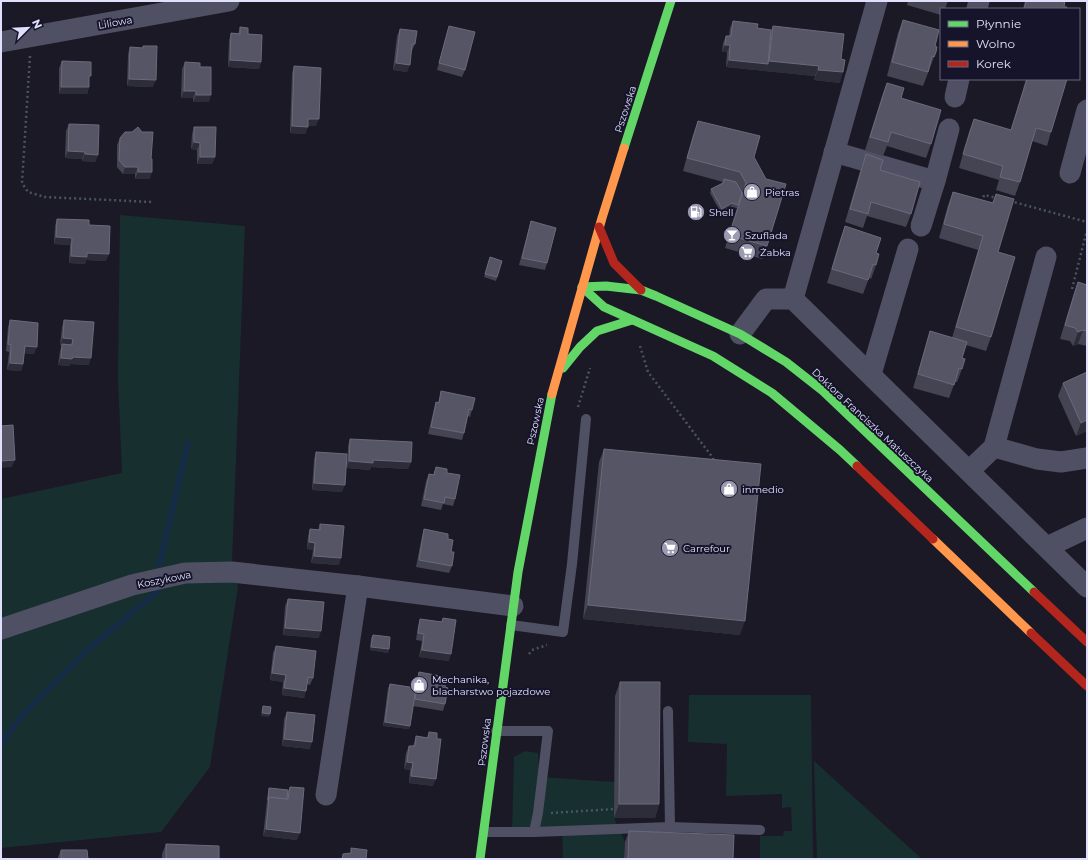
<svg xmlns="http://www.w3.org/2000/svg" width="1088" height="860" font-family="Montserrat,sans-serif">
<rect width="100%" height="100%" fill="#1a1925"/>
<g fill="#182f2f">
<path d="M120,215L245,226L232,562L238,587L210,767L161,832L1,848V499L122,473L118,378Z"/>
<path d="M689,695H811L813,859H760V836H783L784,831H792L791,807L782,808V794L726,796L727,744L688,742Z"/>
<path d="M525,751L538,753L539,777L615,782L614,818L625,842L624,859H563L562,831L512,832L514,757Z"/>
<path d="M814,761L922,859H817Z"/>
</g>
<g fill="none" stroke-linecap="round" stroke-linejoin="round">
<g stroke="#152c48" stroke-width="5.5">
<path d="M159,566L188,443"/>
<path d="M1,744L22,716L85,652L158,591"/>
</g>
<g stroke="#495460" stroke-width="2.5" stroke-dasharray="2 3" stroke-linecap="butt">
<path d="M30,56L22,183L28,192L45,197L152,202"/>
<path d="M1010,201L1087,222"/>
<path d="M982,202L984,195L997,198"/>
<path d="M1072,289L1087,230"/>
<path d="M640,346L648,372L713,458V462"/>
<path d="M578,407L590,368"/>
<path d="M529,654L532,650L547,645"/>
<path d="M551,813L614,809"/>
</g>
<g stroke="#4f5064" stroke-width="10">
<path d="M511,625L563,632L572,564L586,419"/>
<path d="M670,827L760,830"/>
<path d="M484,832H534L538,813L548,731H496"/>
<path d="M534,832L670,827L668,711"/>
</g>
<g stroke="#4f5064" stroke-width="21">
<path d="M977,9L979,1"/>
<path d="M1,42L229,1"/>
<path d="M955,97L959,79"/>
<path d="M834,152L935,181L949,129"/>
<path d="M1070,173L1087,110"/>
<path d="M921,226L935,181"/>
<path d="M793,299L877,1"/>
<path d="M740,334L766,299H793L1087,587"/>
<path d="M871,374L908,249"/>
<path d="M994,447L1037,459L1061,462L1087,458"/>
<path d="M969,471L994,447L1046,257"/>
<path d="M1047,547L1087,528"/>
<path d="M1,629L132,585L185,573L232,572L358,586L513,606"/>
<path d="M326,795L358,586"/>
</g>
<g stroke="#63d668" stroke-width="9">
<path d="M624,148L671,1"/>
<path d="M582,287L604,307L713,356L772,393L840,450L857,466"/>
<path d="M582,287L606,286L641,290L656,296L740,334L786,362L823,391L1034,592"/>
<path d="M563,368L580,347L597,331L632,320"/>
<path d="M480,859L518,572L552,394"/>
</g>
<g stroke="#ff974d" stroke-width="9">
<path d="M552,394L602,218L624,148"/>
<path d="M933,539L1031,633"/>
</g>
<g stroke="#b3261e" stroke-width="9">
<path d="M599,227L614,263L641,290"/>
<path d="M857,466L933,539"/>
<path d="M1034,592L1087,642"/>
<path d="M1031,633L1087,686"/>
</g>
</g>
<g fill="#454453">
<path d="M908,1H948L945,9H941V15L907,5Z"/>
<path d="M1025,1H1065L1064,7L1066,9H1023Z"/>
<path d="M903,20L935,46L936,52L923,86L887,76L898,33Z"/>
<path d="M733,21L757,28L771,30L773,26L841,59L840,83L814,80L815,76L726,67L727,52H722L723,43L726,36H729L730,28Z"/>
<path d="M449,26L465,70L462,77L437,70L447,33Z"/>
<path d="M240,27L248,34L261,62L259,69L228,67L229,40L231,33L238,34Z"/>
<path d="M400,29L415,44L412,51H411L407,72L393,70L397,36Z"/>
<path d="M143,46L153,87L127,86L128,54L130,47L143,48Z"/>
<path d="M62,61L89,80V87L87,94H59V68Z"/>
<path d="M185,62L200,67L209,102H193V98H181L182,69Z"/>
<path d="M294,66L316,126H308L305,134L290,133L292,73Z"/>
<path d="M1026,79H1067L1051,132L1047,146L1032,141L1020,182L1015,196L996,190L999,180L959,168L969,132L974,119L1011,130Z"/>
<path d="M887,83L901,98L931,144L926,158L887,146L883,156L865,150L882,96Z"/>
<path d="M698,121L754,157L767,246L762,259L725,248L737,208L731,207L721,213L710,193L711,189L722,184L723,182L683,171L693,135Z"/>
<path d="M69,124L98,155L95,162L82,161V159L65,158L66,131Z"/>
<path d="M194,127L215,157L212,164H197V150L191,149L192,134Z"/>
<path d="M120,138L150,179H135V174H123L117,167V145Z"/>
<path d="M866,154L880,170L911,214L906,227L867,216L863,228L845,222L861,168Z"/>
<path d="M953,192L992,203L996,194L998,252L991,337L986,351L966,345L962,358V369L957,382H955L949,398L913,388L926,345L930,331L952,338L978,250L939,238L948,205Z"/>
<path d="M57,219L89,225L106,261L86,260L85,264L69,263L70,245L54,244L55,226Z"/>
<path d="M531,221L547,263L545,270L519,265L529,228Z"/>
<path d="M845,226L876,253V265L871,279L869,278L863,294L827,283L840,240Z"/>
<path d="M490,257L502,261L496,281L484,277Z"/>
<path d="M1078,282L1087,285V346L1078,344L1073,346L1070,341L1060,339L1073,296Z"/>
<path d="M10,320L34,354L24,353L23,364L21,371L7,370L9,352L6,351L8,327Z"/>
<path d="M64,320L89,365L70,364V366L58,365L60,351L62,345H60L62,327Z"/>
<path d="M1063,383L1087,431L1076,436L1058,396Z"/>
<path d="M441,391L472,410L470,417L468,416L464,433L462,440L428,434L434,409L436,402L438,403Z"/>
<path d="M350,439L411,462L408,469L371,467L370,470L347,468L348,446Z"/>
<path d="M604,449L740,635L583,619L599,462Z"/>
<path d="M316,452L342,492L312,490L314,459Z"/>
<path d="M436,467L447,473L455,499L453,506L443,504L441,510L421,506L426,481L429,474L433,475Z"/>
<path d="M320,524L339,565L311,563L313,550L307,549L308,536L310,529L318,530Z"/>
<path d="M424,529L448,539L451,552L452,566L449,573L416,567L422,536Z"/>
<path d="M288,599L319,638L283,635L285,606Z"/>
<path d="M443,618L449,661L419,657L422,641L416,640L418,626L420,619L441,622Z"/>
<path d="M373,635L389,649L388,653L370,650L371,638Z"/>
<path d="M276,646L313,678L310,685L307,684L304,698L282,695L283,682L270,680L273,653Z"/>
<path d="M419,672L445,687V704L443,711L413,706L409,729L383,726L388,688L390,684L415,688L417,679Z"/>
<path d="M620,682L659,804L655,818H614L615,696Z"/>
<path d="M287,712L310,749L282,746L284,719Z"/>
<path d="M429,732L433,786L409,783L410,770L404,769L406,753L409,746H413L416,736L427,738Z"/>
<path d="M290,787L297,840L263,836L268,792L269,788L288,791Z"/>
<path d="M629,831L733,859H624L625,842Z"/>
<path d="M166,844L219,859H162V854Z"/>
<path d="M61,850L88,859H58V857Z"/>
</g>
<g fill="#2d2c39">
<path d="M725,45H730L727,52H722Z"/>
<path d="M230,60L261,62L259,69L228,67Z"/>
<path d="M729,60L768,64L765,71L726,67Z"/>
<path d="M769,61L819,66L815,76L765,71Z"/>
<path d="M396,63L410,65L407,72L393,70Z"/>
<path d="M818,70L843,72L840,83L814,80Z"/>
<path d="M129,79L156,80L153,87L127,86Z"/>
<path d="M61,87H89L87,94H59Z"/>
<path d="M184,91H196L193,98H181Z"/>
<path d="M196,95H211L209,102H193Z"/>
<path d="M308,119H319L316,126H305Z"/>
<path d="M292,126L308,127L305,134L290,133Z"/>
<path d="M194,142L200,143L197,150L191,149Z"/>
<path d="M68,151L85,152L82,159L65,158Z"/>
<path d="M85,154L98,155L95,162L82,161Z"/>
<path d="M200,157H215L212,164H197Z"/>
<path d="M125,167H138L135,174H123Z"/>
<path d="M138,172H152L150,179H135Z"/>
<path d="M732,203L731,207L721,213L722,209Z"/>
<path d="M56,237L72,238L70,245L54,244Z"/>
<path d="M87,253L109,254L106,261L86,260L85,264L69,263L71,256Z"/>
<path d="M1083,330L1078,344L1073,346L1078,332Z"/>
<path d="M63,338L73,339L70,346L60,345Z"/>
<path d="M25,346L37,347L34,354L22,353Z"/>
<path d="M73,357L91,358L89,365L70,364V366L58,365L61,358Z"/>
<path d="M10,363L23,364L21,371L7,370Z"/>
<path d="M1087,420V431L1076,436L1081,423Z"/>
<path d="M15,460L12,467L1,468V461Z"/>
<path d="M373,460L411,462L408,469L371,467L370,470L347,468L349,461Z"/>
<path d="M314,483L345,485L342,492L312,490Z"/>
<path d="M309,542L315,543L313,550L307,549Z"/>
<path d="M314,556L341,558L339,565L311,563Z"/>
<path d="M588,605L745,621L740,635L583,619Z"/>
<path d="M285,628L321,631L319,638L283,635Z"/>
<path d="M371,647L389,649L388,653L370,650Z"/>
<path d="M422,650L451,654L449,661L419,657Z"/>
<path d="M272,673L286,675L283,682L270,680Z"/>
<path d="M284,688L306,691L304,698L282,695Z"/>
<path d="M262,713L270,714L269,717L260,716Z"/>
<path d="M385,722L410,726L409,729L383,726Z"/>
<path d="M284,739L312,742L310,749L282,746Z"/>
<path d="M407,762L413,763L410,770L404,769Z"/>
<path d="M411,776L436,779L433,786L409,783Z"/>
<path d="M619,804H659L655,818H614Z"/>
<path d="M266,829L300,833L297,840L263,836Z"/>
</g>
<g fill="#565565" stroke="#6b6a7d">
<path d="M1026,1H1065L1064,7H1067L1066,9H1024Z"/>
<path d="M903,20L939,30L935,46L937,47L936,52L934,57L932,56L928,72L892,62Z"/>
<path d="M733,21L758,24L757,28L771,30L768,64L729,60L730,45H725L726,36H731Z"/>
<path d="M449,26L475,32L465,70L439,63Z"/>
<path d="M773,26L844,34L841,59L845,60L843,72L818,70L819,66L769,61Z"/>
<path d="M240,27L248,28V34L262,35L261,62L230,60L231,33L240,34Z"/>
<path d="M400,29L417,31L415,44H412L410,65L396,63Z"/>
<path d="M143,46H157L156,80L129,79L130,47L143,48Z"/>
<path d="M62,61L91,62V76H89V87H61Z"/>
<path d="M185,62L200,63V67H211V95H196V91H184Z"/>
<path d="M294,66L321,68L319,119H308V127L292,126Z"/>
<path d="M1027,79H1067L1051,132L1036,128L1020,182L1000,177L1003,166L963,154L974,119L1011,130Z"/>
<path d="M887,83L904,88L901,98L941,110L931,144L891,132L888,142L870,137Z"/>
<path d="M698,121L760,136L754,157L766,179L786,184L767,246L729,235L746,183L740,172L687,158Z"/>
<path d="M69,124L99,125L98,155L85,154V152L68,151Z"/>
<path d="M138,127L142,132H153L151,159H152V172H138V167H125L119,160L120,138L125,132H132Z"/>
<path d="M194,127H216L215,157H200V143L194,142Z"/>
<path d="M866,154L883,160L880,170L920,182L911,214L871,202L868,214L850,209Z"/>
<path d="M724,179L736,182L742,193L738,205L732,203L722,209L711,189L723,183Z"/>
<path d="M953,192L993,203L996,194L1014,199L998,252L1015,257L991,337L956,327L983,236L944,224Z"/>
<path d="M57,219L89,220V225L110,226L109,254L87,253V257L71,256L72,238L56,237Z"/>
<path d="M531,221L556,228L547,263L522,258Z"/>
<path d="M845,226L881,238L876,253L879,254L876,265L873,264L868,280L832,269Z"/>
<path d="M490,257L502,261L497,277L485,274Z"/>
<path d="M1078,282L1087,285V331L1083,330L1078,332L1075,328L1065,325Z"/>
<path d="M10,320L38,323L37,347L25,346L23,364L10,363L11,345L8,344Z"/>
<path d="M64,320L94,322L91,358L73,357L72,359L61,358L62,344L72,345L73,339L63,338Z"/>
<path d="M930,331L967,342L962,358L965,359L962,369L959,368L954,385L918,374Z"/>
<path d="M1087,372V420L1081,423L1063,383Z"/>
<path d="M441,391L475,398L472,410L469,409L464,433L431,427L436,402L439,403Z"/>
<path d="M13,425L15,460L1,461V426Z"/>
<path d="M350,439L412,442L411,462L373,460V463L349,461Z"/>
<path d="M604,449L761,464L745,621L588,605Z"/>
<path d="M316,452L347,454L345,485L314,483Z"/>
<path d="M436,467L447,469V473L460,475L455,499L445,497L444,503L424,499L429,474L434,475Z"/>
<path d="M320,524L344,526L341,558L314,556L315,543L309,542L310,529L320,530Z"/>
<path d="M424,529L448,534V539L453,540L451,552H454L452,566L419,560Z"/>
<path d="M288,599L324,602L321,631L285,628Z"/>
<path d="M443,618L456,620L451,654L422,650L424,634L418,633L420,619L442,622Z"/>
<path d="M373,635L390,637L389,649L371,647Z"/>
<path d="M276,646L316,651L313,678L308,677L306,691L284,688L286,675L272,673Z"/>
<path d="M419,672L446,677L445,687L448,688L445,704L415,699Z"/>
<path d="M620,682H660L659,804H619Z"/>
<path d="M390,684L416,688L410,726L385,722Z"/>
<path d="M263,706L271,707L270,714L262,713Z"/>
<path d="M287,712L315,715L312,742L284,739Z"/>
<path d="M429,732L437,733V739H441L436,779L411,776L413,763L407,762L409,746H415L416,736L428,738Z"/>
<path d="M290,787L304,788L300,833L266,829L269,797L288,799Z"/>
<path d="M269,788L288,790L287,799L269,797L268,800Z"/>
<path d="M629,831L734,835L733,859H628Z"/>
<path d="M166,844L219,846V859H166Z"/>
<path d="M351,848L367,850L366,859H342L343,854L351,853Z"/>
<path d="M61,850H87L88,859H61Z"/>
</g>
<defs>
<symbol id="shop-disc" viewBox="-11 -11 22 22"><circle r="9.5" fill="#9b9ab1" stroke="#16142a"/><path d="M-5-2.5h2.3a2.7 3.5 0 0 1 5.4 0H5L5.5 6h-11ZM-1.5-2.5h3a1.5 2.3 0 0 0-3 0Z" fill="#fff"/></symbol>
<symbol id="fuel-disc" viewBox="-11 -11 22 22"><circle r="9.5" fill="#9b9ab1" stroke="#16142a"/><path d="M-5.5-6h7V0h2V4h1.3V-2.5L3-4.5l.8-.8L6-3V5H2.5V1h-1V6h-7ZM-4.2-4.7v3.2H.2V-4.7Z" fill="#fff"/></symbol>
<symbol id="bar-disc" viewBox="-11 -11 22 22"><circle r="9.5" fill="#9b9ab1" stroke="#16142a"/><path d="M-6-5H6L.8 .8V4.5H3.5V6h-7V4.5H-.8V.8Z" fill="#fff"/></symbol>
<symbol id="supermarket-disc" viewBox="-11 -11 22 22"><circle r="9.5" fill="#9b9ab1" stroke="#16142a"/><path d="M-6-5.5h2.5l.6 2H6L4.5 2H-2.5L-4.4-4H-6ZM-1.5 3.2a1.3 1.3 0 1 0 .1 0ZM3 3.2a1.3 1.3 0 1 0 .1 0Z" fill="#fff"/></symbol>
</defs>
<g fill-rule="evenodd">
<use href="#shop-disc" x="742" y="182" width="20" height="20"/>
<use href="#fuel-disc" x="686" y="202" width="20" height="20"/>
<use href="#bar-disc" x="722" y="225" width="20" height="20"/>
<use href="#supermarket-disc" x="737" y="242" width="20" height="20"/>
<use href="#shop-disc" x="719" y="479" width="20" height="20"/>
<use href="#supermarket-disc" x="660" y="538" width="20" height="20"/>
<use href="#shop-disc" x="409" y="675" width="20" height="20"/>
</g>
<g text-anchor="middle" stroke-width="4" stroke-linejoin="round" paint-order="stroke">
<g font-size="10" fill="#e1e0fc" stroke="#16142a">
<text transform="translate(115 22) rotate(-10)" y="4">Liliowa</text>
<text transform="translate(625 109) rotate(-72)" y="4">Pszowska</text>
<text transform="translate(535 421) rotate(-78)" y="4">Pszowska</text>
<text transform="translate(873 425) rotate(43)" y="4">Doktora Franciszka Matuszczyka</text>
<text transform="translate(164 579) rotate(-11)" y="4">Koszykowa</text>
<text transform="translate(484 742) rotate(-83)" y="4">Pszowska</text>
</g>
<g font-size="10" fill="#e1e0fc" stroke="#16142a" text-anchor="start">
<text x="765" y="196">Pietras</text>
<text x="709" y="216">Shell</text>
<text x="745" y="239">Szuflada</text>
<text x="760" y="256">Żabka</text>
<text x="742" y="493">inmedio</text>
<text x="683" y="552">Carrefour</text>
<text x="432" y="683">Mechanika,<tspan x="432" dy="12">blacharstwo pojazdowe</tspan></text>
</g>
</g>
<rect width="1088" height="860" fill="none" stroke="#e1e0fc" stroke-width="4"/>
<rect x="940" y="8" width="140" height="72" fill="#16142a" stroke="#67667e"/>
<rect x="948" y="21" width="20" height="6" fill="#63d668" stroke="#67667e"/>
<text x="976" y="28" font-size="12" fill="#e1e0fc">Płynnie</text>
<rect x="948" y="41" width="20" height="6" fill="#ff974d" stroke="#67667e"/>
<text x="976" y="48" font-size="12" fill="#e1e0fc">Wolno</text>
<rect x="948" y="61" width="20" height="6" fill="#b3261e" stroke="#67667e"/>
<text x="976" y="68" font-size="12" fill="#e1e0fc">Korek</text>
<g transform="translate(28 28) rotate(66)" stroke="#16142a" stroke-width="3" paint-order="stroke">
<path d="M0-3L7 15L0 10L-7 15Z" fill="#e1e0fc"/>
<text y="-6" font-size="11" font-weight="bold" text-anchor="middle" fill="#e1e0fc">N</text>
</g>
</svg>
